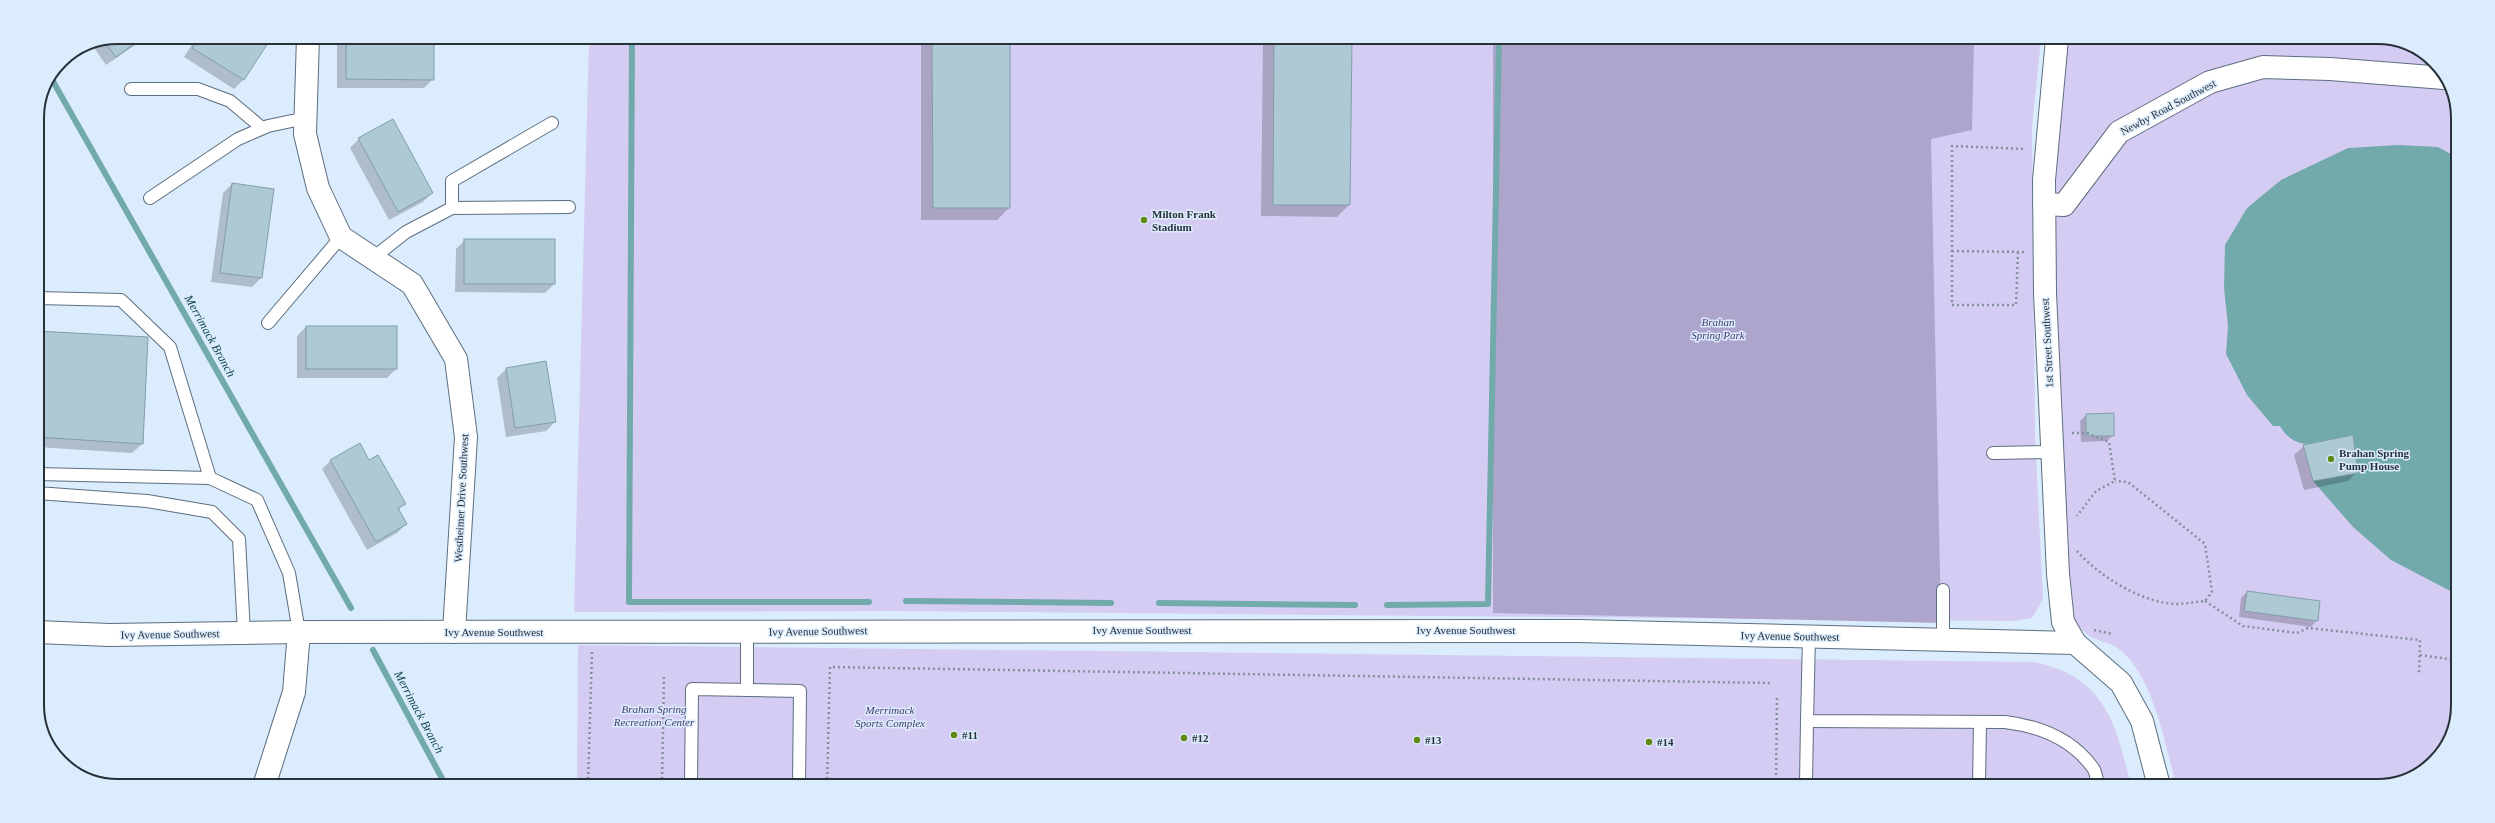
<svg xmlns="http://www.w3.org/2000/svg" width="2495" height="823" font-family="'Times New Roman',serif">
<rect width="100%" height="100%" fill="#dbecfc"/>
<g fill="#d5ccf3">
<path d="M589,38L2041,39L2032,127L2035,435L2043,599L2032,618L2012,621L891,611L574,612Z"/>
<path d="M2065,39L2399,40L2438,65L2458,112L2455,727L2426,770L2378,786H2176C2166,746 2153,675 2119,649C2113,644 2103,642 2096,639C2075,631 2072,613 2064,593L2054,334L2056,130Z"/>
<path d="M578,645L2033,662C2105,676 2116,723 2131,786L577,784Z"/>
</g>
<path fill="#aea5cd" d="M1493,39H1974L1972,130L1931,139L1941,623L1493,613Z"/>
<path fill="#72aaac" d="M2398,145L2438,147L2458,158L2456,594L2391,560L2353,527L2313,481L2358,473L2353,435C2325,441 2297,456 2280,426H2273L2247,395L2226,354L2228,326L2224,288L2225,245L2247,208L2281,180L2348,148Z"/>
<g fill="#0003">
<path d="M118,37H147L106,65L90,42Z"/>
<path d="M197,37H258L267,43L243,80L234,89L184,57Z"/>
<path d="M346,37H433V79L424,88H337V46Z"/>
<path d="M921,38H1009V208L997,220H921Z"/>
<path d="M1263,38L1351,39L1349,205L1337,217L1261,216Z"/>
<path d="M359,139L432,193L423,202L389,220L350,148Z"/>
<path d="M232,184L273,190L261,278L252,287L211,282L223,193Z"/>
<path d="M465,240L554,284L545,293L455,292L456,249Z"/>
<path d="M306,327L396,369L387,378H297V336Z"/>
<path d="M37,332L147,338L142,444L132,453L37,447Z"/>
<path d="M506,369L555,422L546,431L506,437L497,378Z"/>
<path d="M2086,415L2113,435L2107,441L2081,442L2080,421Z"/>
<path d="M2304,446L2357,472L2348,481L2304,490L2294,455Z"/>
<path d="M331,460L369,461L404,504L398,510L406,524L397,533L367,550L322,469Z"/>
<path d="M2247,592L2317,620L2311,627L2239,617L2241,598Z"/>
</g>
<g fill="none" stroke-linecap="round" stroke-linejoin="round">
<g stroke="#72aaac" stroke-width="6">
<path d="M632,38L629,602H869"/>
<path d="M50,76L351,608"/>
<path d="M906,601L1111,603"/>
<path d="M1159,603L1355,605"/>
<path d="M1387,605L1488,604L1499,39"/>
<path d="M373,650L445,784"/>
</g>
</g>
<g fill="#acc9d4" stroke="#829ea9">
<path d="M118,37H144L116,57L103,40Z"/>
<path d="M199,37H260L268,43L244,80L192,48Z"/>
<path d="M346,37H434V80L346,79Z"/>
<path d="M932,38H1010V208H933Z"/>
<path d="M1274,38L1352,39L1350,205H1273Z"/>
<path d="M393,119L433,193L398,212L358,138Z"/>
<path d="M232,183L274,189L262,278L220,273Z"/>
<rect x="464" y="239" width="91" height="45"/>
<rect x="306" y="326" width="91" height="43"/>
<path d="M37,331L148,337L143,444L37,437Z"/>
<path d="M546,361L556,422L515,428L506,368Z"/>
<path d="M2114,413V436H2086V414Z"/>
<path d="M2353,435L2358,473L2313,481L2303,445Z"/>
<path d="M360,443L369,460L378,455L406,504L398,508L407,524L376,542L330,460Z"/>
<path d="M2247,591L2320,601L2318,621L2244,611Z"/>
</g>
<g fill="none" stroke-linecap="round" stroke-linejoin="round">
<defs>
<g id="service">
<path d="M131,89H198L230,101L262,128"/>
<path d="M552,123L452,181V208L569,207"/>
<path d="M150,198L238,139L268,126L306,118"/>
<path d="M373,258L406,232L452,208"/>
<path d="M37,298L121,300L170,347L210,478L37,474"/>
<path d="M268,323L341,237"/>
<path d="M1993,453L2052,452"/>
<path d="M210,478L257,500L289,573L299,632"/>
<path d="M37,493L147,501L212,512L239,539L244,633"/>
<path d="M747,632V690"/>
<path d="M1809,637L1807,721L2005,722C2038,726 2072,739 2093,768C2096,772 2097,780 2098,786"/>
<path d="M1943,640V590"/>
<path d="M691,784L692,689L800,691L799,784"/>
<path d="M1806,785L1807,721"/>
<path d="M1979,786L1980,722"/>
</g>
<g id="minor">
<path d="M308,37L305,134L318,188L341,237L412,284L456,359L466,437L454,632"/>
<path d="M2044,204L2064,205L2119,132L2210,82L2263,67L2330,69L2444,78"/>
<path d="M37,632L109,635L299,632L1578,631L2075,643"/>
<path d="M265,783L294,692L299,632"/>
</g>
<path id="tertiary" d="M2057,39L2044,180L2045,293L2058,574L2063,622L2075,643L2121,683L2142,721L2159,786"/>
</defs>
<use href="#service" stroke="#5c6e7f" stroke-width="14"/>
<use href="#minor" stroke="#5c6e7f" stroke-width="24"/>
<use href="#tertiary" stroke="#5c6e7f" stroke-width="24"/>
<g stroke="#84909c" stroke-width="2.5" stroke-dasharray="2 3" stroke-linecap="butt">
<path d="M1952,251L2024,252"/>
<path d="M2018,252L2016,305H1952V146L2026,149"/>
<path d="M2072,433H2087L2109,442L2115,481L2096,491L2077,516"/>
<path d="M2077,551C2100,577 2145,605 2180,604C2189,603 2197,602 2205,601L2212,592L2205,544L2128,482L2115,481"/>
<path d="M2205,601L2243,626L2297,633L2308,628L2420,640L2419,673"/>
<path d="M2094,630L2113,634"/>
<path d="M2420,655L2455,660"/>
<path d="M588,784L592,652"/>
<path d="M662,784L664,675"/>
<path d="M827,784L830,667L1771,683"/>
<path d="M1776,785L1777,697"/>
</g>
<use href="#service" stroke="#fff" stroke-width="12"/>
<use href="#minor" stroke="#fff" stroke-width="22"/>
<use href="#tertiary" stroke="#fff" stroke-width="22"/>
</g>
<g fill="#618914" stroke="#dbecfc" stroke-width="1.5">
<circle cx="1144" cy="220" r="4"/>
<circle cx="2331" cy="459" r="4"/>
<circle cx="954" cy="735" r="4"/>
<circle cx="1184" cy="738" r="4"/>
<circle cx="1417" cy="740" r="4"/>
<circle cx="1649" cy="742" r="4"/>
</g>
<g text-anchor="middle" stroke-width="3" stroke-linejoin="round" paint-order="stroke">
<g font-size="11" fill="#283038" stroke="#dbecfc">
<text transform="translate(2168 107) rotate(-28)" y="4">Newby Road Southwest</text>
<text transform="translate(2047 343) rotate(-93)" y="4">1st Street Southwest</text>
<text transform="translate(461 498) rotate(-87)" y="4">Westheimer Drive Southwest</text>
<text x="1142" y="634">Ivy Avenue Southwest</text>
<text x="1466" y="634">Ivy Avenue Southwest</text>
<text transform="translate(818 631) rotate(-1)" y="4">Ivy Avenue Southwest</text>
<text x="494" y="636">Ivy Avenue Southwest</text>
<text transform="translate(170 634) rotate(-1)" y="4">Ivy Avenue Southwest</text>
<text transform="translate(1790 636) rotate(1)" y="4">Ivy Avenue Southwest</text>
</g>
<g font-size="11" font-weight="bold" fill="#283038" stroke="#dbecfc" text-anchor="start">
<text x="1152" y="218">Milton Frank<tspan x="1152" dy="13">Stadium</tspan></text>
<text x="2339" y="457">Brahan Spring<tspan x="2339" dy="13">Pump House</tspan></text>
<text x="962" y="739">#11</text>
<text x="1192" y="742">#12</text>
<text x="1425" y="744">#13</text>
<text x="1657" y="746">#14</text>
</g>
<g font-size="11" font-style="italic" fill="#48396d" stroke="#dbecfc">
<text x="1718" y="326">Brahan<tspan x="1718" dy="13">Spring Park</tspan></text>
<text x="654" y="713">Brahan Spring<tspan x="654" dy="13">Recreation Center</tspan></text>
<text x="890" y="714">Merrimack<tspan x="890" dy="13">Sports Complex</tspan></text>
</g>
<g font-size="12" font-style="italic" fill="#093f42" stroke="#dbecfc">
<text transform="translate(210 336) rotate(61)" y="4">Merrimack Branch</text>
<text transform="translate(419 712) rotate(62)" y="4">Merrimack Branch</text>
</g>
</g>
<path d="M0 0H2495V823H0ZM118 44H2377A74 74 0 0 1 2451 118V705A74 74 0 0 1 2377 779H118A74 74 0 0 1 44 705V118A74 74 0 0 1 118 44Z" fill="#dbecfc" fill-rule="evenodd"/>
<path fill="none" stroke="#283038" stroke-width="2" d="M118 44H2377A74 74 0 0 1 2451 118V705A74 74 0 0 1 2377 779H118A74 74 0 0 1 44 705V118A74 74 0 0 1 118 44Z"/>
</svg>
